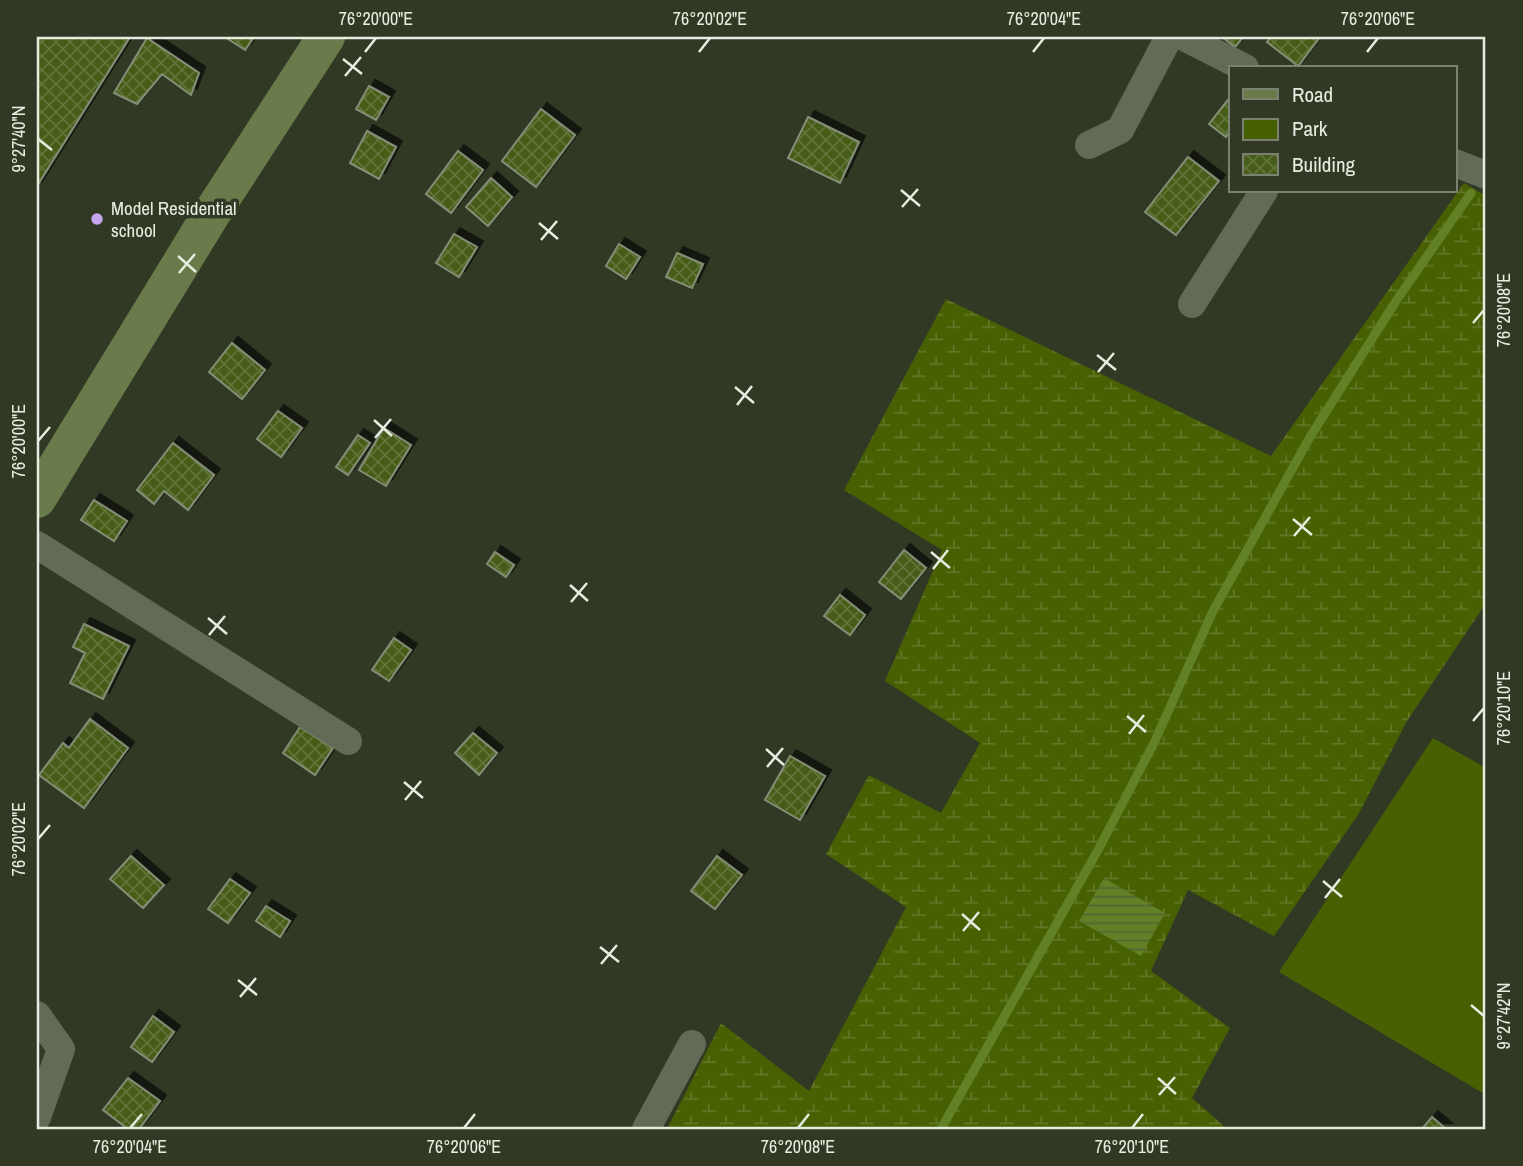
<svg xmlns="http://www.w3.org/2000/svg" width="1523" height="1166" font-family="'Archivo Narrow',sans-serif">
<defs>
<pattern id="wetland-marsh" width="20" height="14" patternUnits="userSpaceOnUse" patternTransform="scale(1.75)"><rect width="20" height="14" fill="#476002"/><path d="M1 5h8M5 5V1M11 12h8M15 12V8" fill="none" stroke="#627727"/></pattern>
<pattern id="water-rules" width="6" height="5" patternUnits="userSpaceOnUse" patternTransform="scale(1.75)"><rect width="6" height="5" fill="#628025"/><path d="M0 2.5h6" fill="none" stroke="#556632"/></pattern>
<pattern id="building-cross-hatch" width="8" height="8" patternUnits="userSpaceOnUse" patternTransform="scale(1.75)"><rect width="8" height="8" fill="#465c18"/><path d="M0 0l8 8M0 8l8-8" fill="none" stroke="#617439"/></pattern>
<filter id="shadow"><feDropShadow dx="6" dy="-6" stdDeviation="0" flood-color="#0009"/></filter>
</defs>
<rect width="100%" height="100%" fill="#313925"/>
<path fill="url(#wetland-marsh)" d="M1464,183L1486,196V603L1407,721L1358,815L1274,936L1188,890L1151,971L1230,1028L1192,1098L1224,1126L1223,1129H667L721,1023L809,1091L906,907L826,854L869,775L941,813L980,743L885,681L942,550L844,490L946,299L1271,456Z"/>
<path fill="#476002" d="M1433,738L1486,768V1095L1279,972Z"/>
<path fill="url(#water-rules)" d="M1104,878L1165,913L1141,956L1079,921Z"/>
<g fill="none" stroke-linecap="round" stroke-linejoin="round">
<path stroke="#628025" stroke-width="9" d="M941,1129L1098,850L1154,743L1213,611L1310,437L1396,301L1471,193"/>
</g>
<g fill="url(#building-cross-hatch)" stroke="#848e77" stroke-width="2" filter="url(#shadow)">
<path d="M37,37H130L37,186Z"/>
<path d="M225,37H254L245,50Z"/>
<path d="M1222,37H1243L1235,47Z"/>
<path d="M1271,37H1320L1298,66L1267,42Z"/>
<path d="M147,38L199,73L191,95L162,74L137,104L114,93Z"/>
<path d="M369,86L389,97L376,120L356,109Z"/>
<path d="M1231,96V130L1226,137L1209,124Z"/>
<path d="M541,109L575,135L536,187L502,161Z"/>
<path d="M808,117L859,142L840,183L788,158Z"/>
<path d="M367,131L396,147L379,179L350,163Z"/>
<path d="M458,151L483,170L451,213L426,194Z"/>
<path d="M1188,157L1219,181L1176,235L1145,212Z"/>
<path d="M491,178L512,197L488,226L466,207Z"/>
<path d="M454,234L477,247L459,277L436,263Z"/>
<path d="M619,244L640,257L626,279L606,266Z"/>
<path d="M677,253L703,264L692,288L666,277Z"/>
<path d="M232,343L265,370L242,399L209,372Z"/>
<path d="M278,411L302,428L281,457L257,439Z"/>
<path d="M384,428L411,445L386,486L359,470Z"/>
<path d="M358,435L370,443L348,475L336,467Z"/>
<path d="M173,443L214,475L188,510L164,491L154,504L137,490Z"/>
<path d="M94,500L127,521L114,541L81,520Z"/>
<path d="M904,550L926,568L901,599L879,582Z"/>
<path d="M495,552L514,565L506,577L487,564Z"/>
<path d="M840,595L865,615L850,635L824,616Z"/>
<path d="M84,624L129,646L103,699L70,683L85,653L73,647Z"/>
<path d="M394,638L411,650L389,681L372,670Z"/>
<path d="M90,719L128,748L84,808L39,775L63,743L69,748Z"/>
<path d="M300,727L333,748L315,775L283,753Z"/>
<path d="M473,733L497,753L479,775L455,753Z"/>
<path d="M790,756L825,776L800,820L765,800Z"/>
<path d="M131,856L164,885L143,908L110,879Z"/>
<path d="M717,856L742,875L715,909L691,891Z"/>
<path d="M230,879L250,893L228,923L208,909Z"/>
<path d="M266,906L290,921L280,937L256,921Z"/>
<path d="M153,1016L174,1032L152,1062L131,1047Z"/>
<path d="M128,1078L160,1101L139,1129H128L103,1110Z"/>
<path d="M1432,1117L1446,1129H1422Z"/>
</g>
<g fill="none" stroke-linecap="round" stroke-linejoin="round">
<g stroke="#626b56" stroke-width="28">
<path d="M1184,37L1245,68"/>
<path d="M1089,145L1120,130L1169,37"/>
<path d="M1455,163L1486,175"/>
<path d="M1192,304L1264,191"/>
<path d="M37,545L348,741"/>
<path d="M37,1015L61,1049L37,1117"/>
<path d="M646,1129L692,1044"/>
</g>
<path stroke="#697b4a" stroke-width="38" d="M37,499L210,216L326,37"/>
</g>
<path fill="none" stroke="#e7ece0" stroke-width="2.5" d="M365,52L376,38M699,52L710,38M1033,52L1044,38M1367,52L1378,38M343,59L362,74M345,76L361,57M38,139L52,150M901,190L920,206M902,207L918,189M539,223L558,239M541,240L557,221M178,256L196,272M179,273L195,254M1473,323L1484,310M1097,355L1116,370M1098,372L1114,353M735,387L754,403M737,405L752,386M374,420L392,436M375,438L391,419M38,441L50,427M1293,519L1312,535M1294,536L1310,517M931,552L950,568M933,569L948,550M570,585L588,601M571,602L587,583M208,618L227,634M209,635L225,616M1127,716L1146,732M1473,721L1484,708M1129,734L1144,715M766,749L784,765M767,767L783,748M404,782L423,798M405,800L421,781M38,839L50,825M1323,881L1342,897M1325,898L1340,879M962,914L980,930M963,931L979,912M600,947L619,962M601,964L617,945M238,980L257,995M240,997L256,978M1471,1005L1484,1016M1158,1078L1176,1094M1159,1095L1175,1077M130,1128L142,1114M464,1128L475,1114M798,1128L809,1114M1132,1128L1143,1114"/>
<circle fill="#c8a6ef" stroke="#313925" stroke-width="2.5" cx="97" cy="219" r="7"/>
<g text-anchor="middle" stroke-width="7" stroke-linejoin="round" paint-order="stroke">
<g font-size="19" fill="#e7ece0" stroke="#313925" text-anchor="start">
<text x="111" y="215">Model Residential<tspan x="111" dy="22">school</tspan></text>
</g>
</g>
<rect width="1523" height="1166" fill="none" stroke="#313925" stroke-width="77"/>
<rect x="1229" y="66" width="228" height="126" fill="#313925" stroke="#7a8170" stroke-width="2"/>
<rect x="1243" y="89" width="35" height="10" fill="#697b4a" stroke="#7a8170" stroke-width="2"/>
<text x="1292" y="102" font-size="21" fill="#e7ece0">Road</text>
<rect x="1243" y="119" width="35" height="21" fill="#476002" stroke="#7a8170" stroke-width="2"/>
<text x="1292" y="136" font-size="21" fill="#e7ece0">Park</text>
<rect x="1243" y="154" width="35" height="21" fill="url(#building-cross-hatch)" stroke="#7a8170" stroke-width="2"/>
<text x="1292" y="172" font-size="21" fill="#e7ece0">Building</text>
<rect x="38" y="38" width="1446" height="1090" fill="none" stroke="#e7ece0" stroke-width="2.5"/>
<g font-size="18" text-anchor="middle" fill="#e7ece0">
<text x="376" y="25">76°20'00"E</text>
<text x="710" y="25">76°20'02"E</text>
<text x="1044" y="25">76°20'04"E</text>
<text x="1378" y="25">76°20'06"E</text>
<text transform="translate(19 139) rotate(-90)" y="6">9°27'40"N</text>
<text transform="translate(1504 310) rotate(-90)" y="6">76°20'08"E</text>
<text transform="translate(19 441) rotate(-90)" y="6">76°20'00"E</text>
<text transform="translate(1504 708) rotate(-90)" y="6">76°20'10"E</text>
<text transform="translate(19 839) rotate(-90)" y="6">76°20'02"E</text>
<text transform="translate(1504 1016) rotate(-90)" y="6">9°27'42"N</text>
<text x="130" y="1153">76°20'04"E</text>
<text x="464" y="1153">76°20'06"E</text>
<text x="798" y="1153">76°20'08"E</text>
<text x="1132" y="1153">76°20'10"E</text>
</g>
</svg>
